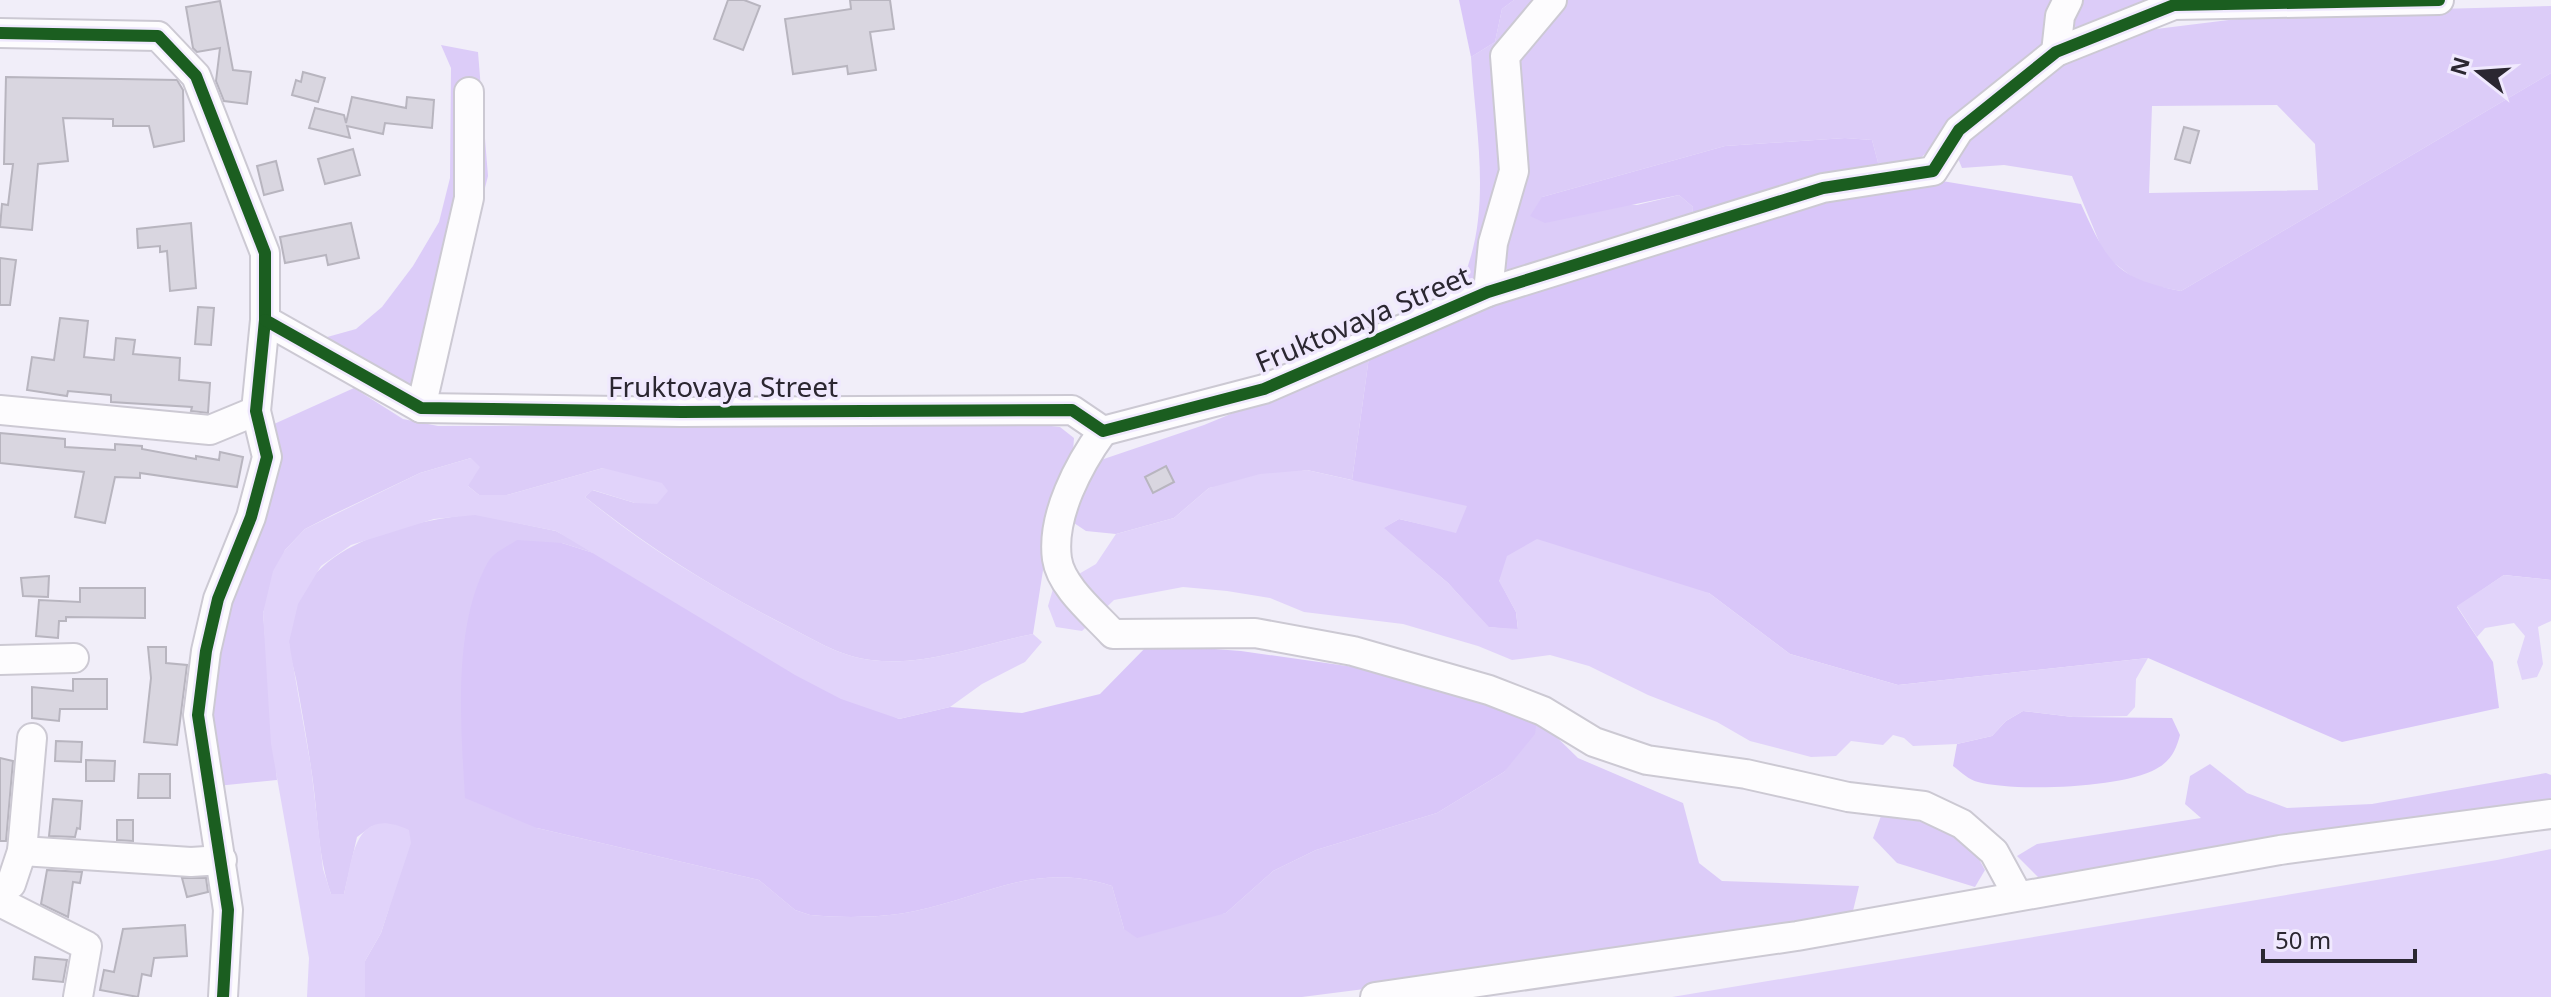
<svg xmlns="http://www.w3.org/2000/svg" width="2551" height="997" font-family="'Noto Sans',sans-serif">
<rect width="100%" height="100%" fill="#f1eef9"/>
<g fill="#dcccf8" fill-rule="evenodd">
<path d="M1514,0H1537L1514,30L1508,167L1475,282L1453,298C1496,226 1476,137 1471,57L1495,42L1502,9Z"/>
<path d="M1560,0H2058L2045,46L1915,163L1880,170L1872,140L1845,138L1725,146L1542,197L1637,205L1679,195L1693,207L1692,218L1509,273L1501,261L1514,57Z"/>
<path d="M2073,0H2149L2107,17L2064,41Z"/>
<path d="M2551,6V73L2181,291L2140,283L2105,256L2072,176L2004,165L1962,168L1957,156L1979,123L2057,61L2124,33L2285,13ZM2277,105L2315,144L2318,190L2149,193L2152,106Z"/>
<path d="M441,45L478,52L488,176L433,393L398,386L320,339L356,329L382,307L413,266L439,222L450,178L451,68Z"/>
<path d="M1369,357L1352,480L1307,470L1209,488L1174,518L1116,534L1086,531L1071,521L1092,463L1204,425Z"/>
<path d="M354,388L403,419L438,426L769,425L988,419L1060,427L1074,438L1072,465L1052,513L1033,634C980,644 925,667 871,660C842,657 816,641 791,628C719,592 649,548 585,497L592,490L635,503L603,468L507,495H479L468,486L471,458L420,473L334,514L305,529L285,550L263,613L277,780L217,786L210,740L214,679L243,561L274,473V424Z"/>
<path d="M475,514L556,531L603,556L562,543L537,828L759,880L795,910L810,915C842,918 883,918 915,911C988,896 1035,861 1112,886L1124,929L1226,913L1273,871L1316,850L1437,813L1504,772L1537,718L1578,758L1683,803L1699,863L1722,881L1859,886L1852,915L1419,982L1302,997H365V961L381,933L389,908L372,826L357,837L344,894H331C317,853 318,811 311,768C307,740 302,712 297,684C295,671 289,656 289,642C290,547 400,522 475,514Z"/>
<path d="M2210,764L2247,793L2287,808L2372,804L2546,773L2551,775V799L2041,880L2017,856L2037,844L2201,818L2185,804L2190,776Z"/>
<path d="M1881,816L1932,823L1969,841L1985,870L1975,887L1897,863L1873,838Z"/>
</g>
<g fill="#d9c6f9">
<path d="M1459,0H1514L1502,9L1495,42L1471,57Z"/>
<path d="M2551,73V580L2504,575L2457,607L2493,662L2499,708L2342,742L2148,658L1898,685L1790,654L1709,593L1499,580L1516,612L1518,630L1488,627L1448,583L1383,528L1399,519L1456,532L1352,480L1369,357L1565,275L1854,194L1930,179L2081,204C2108,263 2115,278 2181,291Z"/>
<path d="M1845,138L1872,140L1880,170L1692,218L1693,207L1679,195L1545,223L1530,216L1542,197L1725,146Z"/>
<path d="M517,540L562,543L603,556L689,608L899,719L950,707L1022,713L1100,694L1149,644L1241,651L1368,669L1537,718L1535,734L1504,772L1437,813L1316,850L1273,871L1226,913L1137,938L1124,929L1112,886C1035,861 988,896 915,911C883,918 842,918 810,915L795,910L759,880L537,828L465,798C461,728 452,626 488,562C493,553 508,546 517,540Z"/>
<path d="M2023,711L2073,717L2172,718L2180,735C2176,750 2171,761 2156,769C2123,788 2015,792 1978,782C1969,780 1961,772 1953,766L1957,744L1992,736L2006,721Z"/>
</g>
<g fill="#e1d3fa">
<path d="M471,458L480,467L468,486L479,495H507L603,468L662,483L668,491L657,504L635,503L593,490L585,497C648,549 720,592 791,628C816,641 842,657 871,660C925,667 980,644 1033,634L1042,642L1025,662L982,684L950,707L899,719L841,699L795,675L556,531L475,515L434,519L351,545L321,566L298,604L289,642L311,767L323,869L331,894H344C353,855 355,805 409,830L411,843L381,933L365,961V997H307L309,958L271,744L263,613L273,571L285,550L305,529L420,473Z"/>
<path d="M1307,470L1467,506L1456,533L1399,519L1384,528L1448,583L1489,627L1518,629L1516,612L1499,581L1507,556L1537,539L1709,593L1790,654L1898,685L2148,658L2136,679L2135,707L2127,716L2073,717L2023,711L2006,721L1992,736L1957,744L1913,746L1904,738L1893,735L1883,745L1851,741L1836,756L1811,757L1750,741L1717,722L1648,695L1589,666L1550,655L1512,660L1478,646L1403,624L1304,612L1270,598L1227,591L1183,587L1114,600L1082,631L1056,627L1048,606L1053,589L1096,564L1116,534L1174,518L1209,488L1260,474Z"/>
<path d="M2504,575L2551,580V621L2538,627L2543,664L2537,677L2522,680L2517,662L2525,636L2514,623L2485,628L2477,637L2457,606Z"/>
<path d="M2551,849V997H1672L2497,860Z"/>
</g>
<g fill="#d9d6e0" stroke="#b8b5bf" stroke-width="2">
<path d="M728,0H744L760,6L743,50L714,39Z"/>
<path d="M850,0H890L894,29L870,32L876,70L848,74L847,66L793,74L785,19L851,9Z"/>
<path d="M220,1L233,70L251,72L247,104L224,101L216,81L220,48L197,52L193,48L186,7Z"/>
<path d="M303,72L325,78L318,102L292,95L296,80L301,82Z"/>
<path d="M6,77L177,80L183,90L184,141L154,147L149,126H113V119L63,118L68,161L38,164L32,230L0,227L2,204L8,205L13,164H4Z"/>
<path d="M352,97L406,108L407,97L434,100L432,128L385,123L383,134L347,126L350,138L309,128L315,108L344,115L346,123Z"/>
<path d="M2184,127L2199,131L2190,163L2175,159Z"/>
<path d="M353,149L360,175L325,184L318,159Z"/>
<path d="M276,161L283,190L264,195L257,166Z"/>
<path d="M191,223L196,288L170,291L167,251L160,252V246L138,248L137,229Z"/>
<path d="M351,223L359,258L328,265L326,255L285,263L280,237Z"/>
<path d="M0,258L16,260L10,305H0Z"/>
<path d="M198,307L214,308L211,345L195,344Z"/>
<path d="M60,318L88,321L84,357L114,360L116,338L135,340L133,354L180,358L179,380L210,383L208,413L191,411L192,407L111,402V395L68,391L67,396L27,390L32,357L54,360Z"/>
<path d="M0,433L65,439V447L115,450V444L142,446V449L196,459V456L219,460L220,452L243,457L237,487L140,473V478L115,477L105,523L75,517L84,472L0,463Z"/>
<path d="M1166,466L1174,482L1153,493L1145,477Z"/>
<path d="M49,576L48,597L23,596L21,578Z"/>
<path d="M80,588H145V618L66,617V621H59L58,638L36,636L39,600L80,602Z"/>
<path d="M148,647H166V663L187,665L177,745L144,742L151,678Z"/>
<path d="M73,679H107V709H60L59,721L32,718V687L73,691Z"/>
<path d="M56,741L82,742L81,762L55,761Z"/>
<path d="M0,758L13,761L6,841H0Z"/>
<path d="M86,760L115,761L114,781H86Z"/>
<path d="M139,774H170V798H138Z"/>
<path d="M53,799L82,801L80,829L77,828L75,837L49,836Z"/>
<path d="M117,820H133V841L117,840Z"/>
<path d="M47,870L82,872L80,883L73,882L68,917L41,904Z"/>
<path d="M182,878H206L208,892L187,897Z"/>
<path d="M185,925L187,956L154,958L151,976L142,974L138,997L100,990L104,970L114,972L123,929Z"/>
<path d="M35,957L67,960L63,982L33,979Z"/>
</g>
<g fill="none" stroke-linecap="round" stroke-linejoin="round">
<defs>
<g id="minor">
<path d="M0,33L158,36L196,76L265,253V320L256,411L267,457L251,517L218,599L206,651L198,715L228,910L223,997"/>
<path d="M2056,52L2060,16L2068,0"/>
<path d="M1488,292L1493,243L1514,171L1505,56L1552,0"/>
<path d="M265,320L421,408L681,412L1072,410L1103,431L1264,389L1488,292L1823,188L1933,171L1959,130L2056,52L2174,5L2439,0"/>
<path d="M421,408L469,198V92"/>
<path d="M0,410L210,430L256,411"/>
<path d="M1103,431C1079,464 1051,516 1057,559C1061,587 1095,614 1113,634L1255,633L1353,651L1489,690L1543,711L1594,742L1647,760L1746,774L1848,797L1924,806L1962,824L1994,852L2018,896"/>
<path d="M0,660L74,658"/>
<path d="M22,851L191,862L222,860"/>
<path d="M0,890L11,884L22,851L32,738"/>
<path d="M0,902L87,946L78,997"/>
<path d="M1375,997L1797,936L2280,850L2551,814"/>
</g>
</defs>
<use href="#minor" stroke="#ccc9d3" stroke-width="32"/>
<use href="#minor" stroke="#fdfcfe" stroke-width="28"/>
<defs>
<g id="cycleway">
<path d="M0,33L158,36L196,76L265,253V320L256,411L267,457L251,517L218,599L206,651L198,715L228,910L223,997"/>
<path d="M265,320L421,408L681,412L1072,410L1103,431L1264,389L1488,292L1823,188L1933,171L1959,130L2056,52L2174,5L2439,0"/>
</g>
</defs>
<use href="#cycleway" stroke="#f0e9fe" stroke-width="17"/>
<use href="#cycleway" stroke="#1b5e20" stroke-width="12"/>
</g>
<g text-anchor="middle" stroke-width="7" stroke-linejoin="round" paint-order="stroke">
<g font-size="28" fill="#2b2731" stroke="#f0e9fe">
<text transform="translate(1363 319) rotate(-23)" y="10">Fruktovaya Street</text>
<text x="723" y="397">Fruktovaya Street</text>
</g>
</g>
<g transform="translate(2479 72) rotate(287)" stroke="#f0e9fe" stroke-width="6" paint-order="stroke">
<path d="M0-6L14 30L0 20L-14 30Z" fill="#2b2731"/>
<text y="-12" font-size="22" font-weight="bold" text-anchor="middle" fill="#2b2731">N</text>
</g>
<path d="M2263 949v12h152v-12" fill="none" stroke="#2b2731" stroke-width="4"/>
<text x="2275" y="949" font-size="24" fill="#2b2731" stroke="#f0e9fe" stroke-width="6" paint-order="stroke">50 m</text>
</svg>
